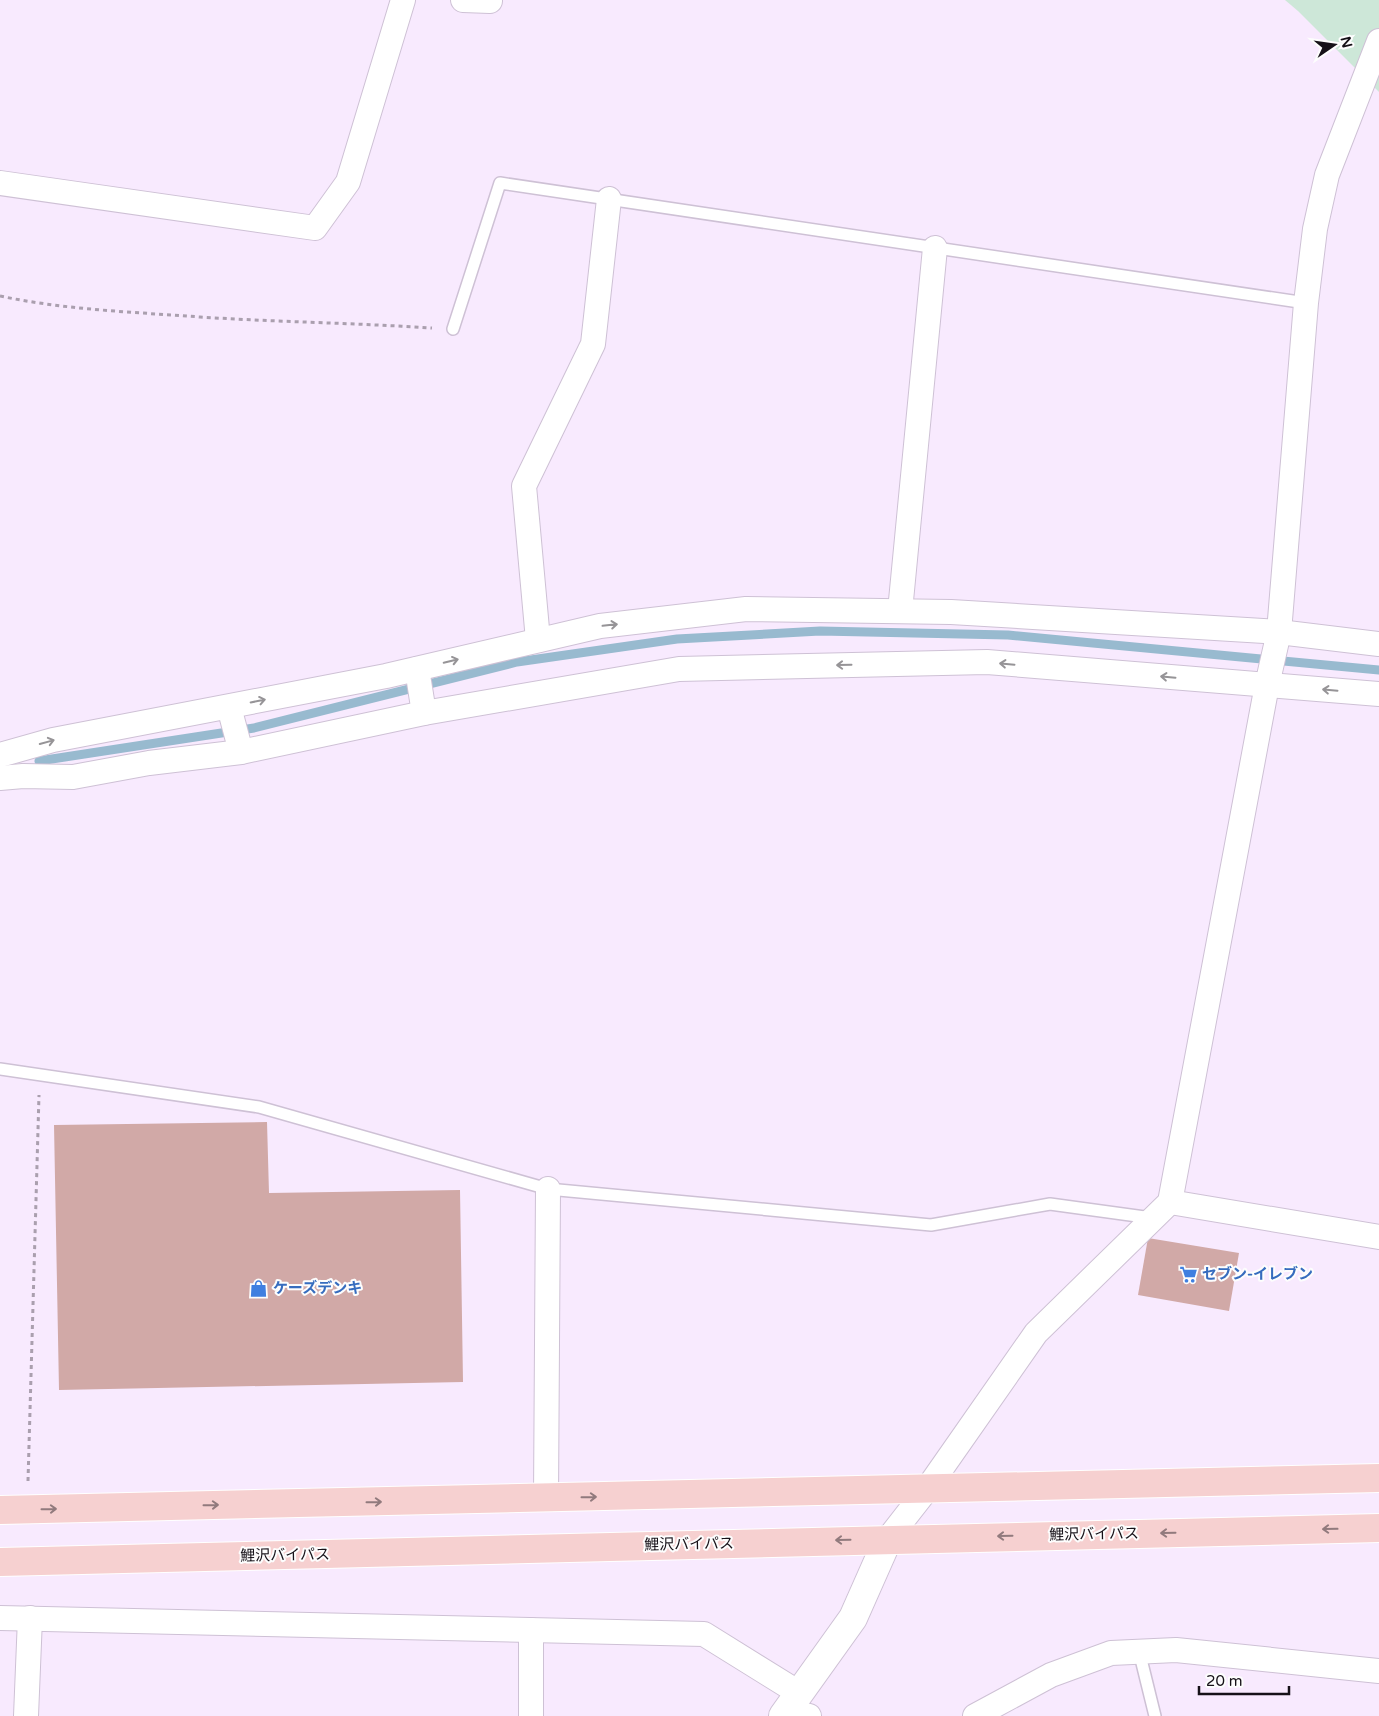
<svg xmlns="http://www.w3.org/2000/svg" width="1379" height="1716" font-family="'Varela Round','Noto Sans JP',sans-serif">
<rect width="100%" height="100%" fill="#f8eafe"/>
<path fill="#cde7d8" d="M1285,0H1379V92L1298,11Z"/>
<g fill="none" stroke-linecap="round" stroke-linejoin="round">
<path stroke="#98bacf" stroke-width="9" d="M39,761L254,728L517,662L677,639L820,631L1008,635L1379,670"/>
</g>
<g fill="#d1a9a7">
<path d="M267,1122L269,1193L460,1190L463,1382L59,1390L54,1125Z"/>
<path d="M1148,1238L1239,1253L1229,1311L1138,1295Z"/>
</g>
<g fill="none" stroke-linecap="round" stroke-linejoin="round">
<defs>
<g id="service">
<path d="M453,329L500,183L1306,303"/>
<path d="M0,1069L259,1107L548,1189L931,1225L1050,1204L1152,1218"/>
<path d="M1139,1651L1155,1716"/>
</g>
<g id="minor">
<path d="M463,0L490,1"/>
<path d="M0,183L315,228L348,182L403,0"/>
<path d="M900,611L935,248"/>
<path d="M538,640L524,486L593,344L609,199"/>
<path d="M417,669L424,713"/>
<path d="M229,707L241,752"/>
<path d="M0,755L53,740L386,676L600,626L746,609L951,612L1279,632L1379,644"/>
<path d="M0,778L23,776L73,777L149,763L241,752L424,713L679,669L987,662L1379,694"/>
<path d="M1170,1202L1379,1237"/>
<path d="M546,1498L548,1189"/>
<path d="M888,1539L927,1489L1036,1333L1170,1202L1267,685L1279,632L1306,303L1315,229L1327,175L1379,41"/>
<path d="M0,1618L704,1634L799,1693"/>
<path d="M531,1630V1716"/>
<path d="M786,1711L809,1716"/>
<path d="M26,1716L30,1618"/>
<path d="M975,1716L1051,1675L1111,1653L1176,1650L1379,1671"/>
</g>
<path id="tertiary" d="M783,1716L853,1618L888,1539"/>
<g id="trunk">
<path d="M0,1510L1379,1478"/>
<path d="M0,1562L1379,1528"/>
</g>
</defs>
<use href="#service" stroke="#cec1d5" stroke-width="14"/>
<use href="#minor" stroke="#cec1d5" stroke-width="26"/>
<use href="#tertiary" stroke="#cec1d5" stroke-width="30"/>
<use href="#trunk" stroke="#fff" stroke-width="30"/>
<g stroke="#aa9fae" stroke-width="3" stroke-dasharray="4 4" stroke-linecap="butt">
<path d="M0,296C66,310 134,312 200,317C278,322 355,323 432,328"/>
<path d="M28,1481L39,1095"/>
</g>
<use href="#service" stroke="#fff" stroke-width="11"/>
<use href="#minor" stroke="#fff" stroke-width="24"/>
<use href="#tertiary" stroke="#fff" stroke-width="28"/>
<use href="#trunk" stroke="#f6d0d0" stroke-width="28"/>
</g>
<defs><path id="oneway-shaft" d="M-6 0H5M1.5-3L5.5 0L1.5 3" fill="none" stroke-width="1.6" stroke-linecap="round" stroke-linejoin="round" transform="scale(1.25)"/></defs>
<g stroke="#969497">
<use href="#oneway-shaft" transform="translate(610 625) rotate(-6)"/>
<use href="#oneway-shaft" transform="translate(451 661) rotate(-13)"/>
<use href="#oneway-shaft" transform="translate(1007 664) rotate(-175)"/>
<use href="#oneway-shaft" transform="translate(844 665) rotate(179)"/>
<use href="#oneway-shaft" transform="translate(1168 677) rotate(-175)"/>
<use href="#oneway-shaft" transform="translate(1330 690) rotate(-175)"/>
<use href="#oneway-shaft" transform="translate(258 701) rotate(-11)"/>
<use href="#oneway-shaft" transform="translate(47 742) rotate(-15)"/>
</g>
<g stroke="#917a7d">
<use href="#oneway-shaft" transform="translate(589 1497) rotate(-1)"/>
<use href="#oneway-shaft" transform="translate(374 1502) rotate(-1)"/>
<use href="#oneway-shaft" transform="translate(211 1505) rotate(-1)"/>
<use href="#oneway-shaft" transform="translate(49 1509) rotate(-1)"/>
<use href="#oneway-shaft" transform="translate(1330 1529) rotate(179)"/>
<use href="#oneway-shaft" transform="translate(1168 1533) rotate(179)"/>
<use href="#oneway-shaft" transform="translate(1005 1536) rotate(179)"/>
<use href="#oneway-shaft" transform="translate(843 1540) rotate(179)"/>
</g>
<defs>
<symbol id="supermarket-bare" viewBox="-9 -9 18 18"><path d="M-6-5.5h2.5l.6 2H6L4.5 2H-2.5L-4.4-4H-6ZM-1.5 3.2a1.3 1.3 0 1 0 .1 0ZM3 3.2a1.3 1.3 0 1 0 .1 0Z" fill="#3f7fe0" stroke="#fdfdfd" stroke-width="2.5" paint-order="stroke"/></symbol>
<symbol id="shop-bare" viewBox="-9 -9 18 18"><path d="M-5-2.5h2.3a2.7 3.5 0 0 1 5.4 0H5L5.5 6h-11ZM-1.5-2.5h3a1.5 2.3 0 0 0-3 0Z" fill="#3f7fe0" stroke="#fdfdfd" stroke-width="2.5" paint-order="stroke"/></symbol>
</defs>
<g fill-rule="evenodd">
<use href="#supermarket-bare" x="1176" y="1262" width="25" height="25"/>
<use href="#shop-bare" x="246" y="1276" width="25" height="25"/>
</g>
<g text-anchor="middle" stroke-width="4" stroke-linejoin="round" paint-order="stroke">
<g font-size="15" font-weight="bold" fill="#366cbe" stroke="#fdfdfd" text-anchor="start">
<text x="1202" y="1279">セブン-イレブン</text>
<text x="273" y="1293">ケーズデンキ</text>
</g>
<g font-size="15" fill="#161118" stroke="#fdfdfd">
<text transform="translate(1094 1534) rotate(-1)" y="5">鯉沢バイパス</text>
<text transform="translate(689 1544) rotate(-1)" y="5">鯉沢バイパス</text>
<text transform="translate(285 1555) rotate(-1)" y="5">鯉沢バイパス</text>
</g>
</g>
<g transform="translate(1334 45) rotate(77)" stroke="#fdfdfd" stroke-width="4" paint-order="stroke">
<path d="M0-4L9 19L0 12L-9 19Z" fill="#161118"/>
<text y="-8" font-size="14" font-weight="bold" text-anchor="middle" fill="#161118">N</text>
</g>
<path d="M1199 1686v8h90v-8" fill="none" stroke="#161118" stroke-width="2.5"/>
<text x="1206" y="1686" font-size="15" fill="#161118" stroke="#fdfdfd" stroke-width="4" paint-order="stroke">20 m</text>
</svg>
